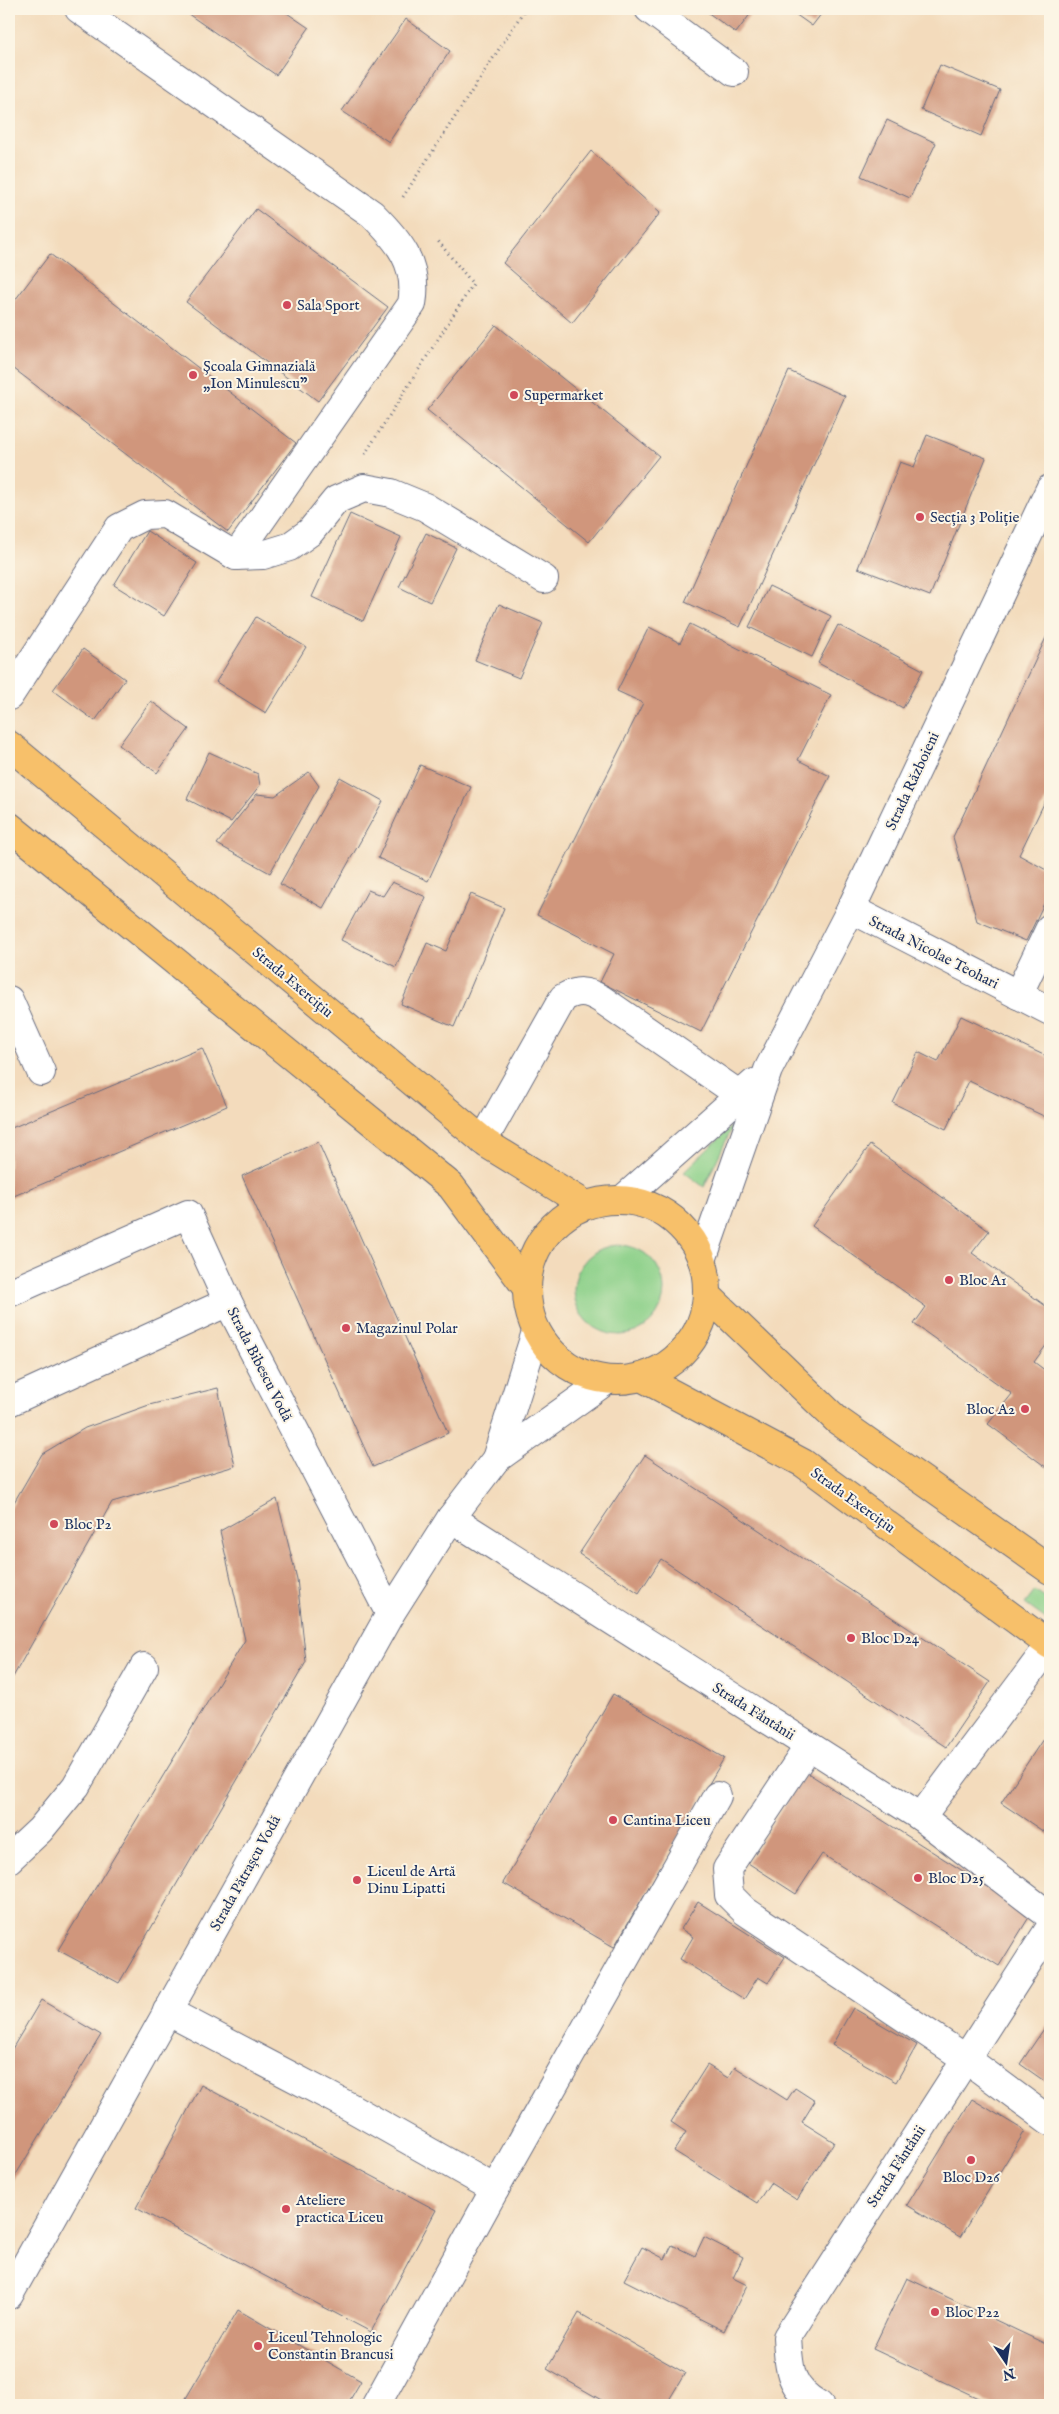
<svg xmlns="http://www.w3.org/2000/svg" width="1059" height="2414" font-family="'IM FELL English',serif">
<rect width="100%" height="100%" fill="#fcf5e5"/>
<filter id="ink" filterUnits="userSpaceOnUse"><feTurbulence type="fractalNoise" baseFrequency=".02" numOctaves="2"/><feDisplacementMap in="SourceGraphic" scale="10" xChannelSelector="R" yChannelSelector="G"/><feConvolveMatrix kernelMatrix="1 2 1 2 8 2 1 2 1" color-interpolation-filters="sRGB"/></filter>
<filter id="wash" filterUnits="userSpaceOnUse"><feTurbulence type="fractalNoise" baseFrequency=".0096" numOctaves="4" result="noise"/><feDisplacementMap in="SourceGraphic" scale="20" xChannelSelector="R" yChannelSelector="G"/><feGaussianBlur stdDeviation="1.12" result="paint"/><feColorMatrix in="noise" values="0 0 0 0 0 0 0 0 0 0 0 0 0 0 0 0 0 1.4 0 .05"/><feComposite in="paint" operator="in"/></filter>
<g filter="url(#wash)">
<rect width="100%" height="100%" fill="#f3dbbc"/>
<g fill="#8cd089" stroke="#548074">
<path d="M734,1124L704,1187L684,1172Z"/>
<circle cx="619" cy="1290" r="45"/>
<path d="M1035,1591L1050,1602V1622L1025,1604Z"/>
</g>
<g id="blocks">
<g fill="#d0967b">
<path d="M181,9H281L309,28L276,75Z"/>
<path d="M703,9H754L736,33Z"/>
<path d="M788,9H825L812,26Z"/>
<path d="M406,19L450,51L389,142L342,111Z"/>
<path d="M940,65L1000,90L981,136L921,110Z"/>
<path d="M887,120L936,143L910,198L861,176Z"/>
<path d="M591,151L660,213L572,323L503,263Z"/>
<path d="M256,209L388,307L318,401L186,302Z"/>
<path d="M50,254L296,443L228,532L9,365V308Z"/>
<path d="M496,325L659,456L589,542L427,410Z"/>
<path d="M789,371L845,396L740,627L685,602Z"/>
<path d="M927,435L986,458L930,596L858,568L900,462L914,467Z"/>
<path d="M350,514L401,537L363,621L312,597Z"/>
<path d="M147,531L197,563L164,616L114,585Z"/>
<path d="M426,533L456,548L430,602L399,587Z"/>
<path d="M769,586L831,616L812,657L749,627Z"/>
<path d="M499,604L543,623L519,678L475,660Z"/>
<path d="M256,617L306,647L266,713L216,682Z"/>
<path d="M690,624L831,695L798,760L830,776L701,1032L600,982L614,954L537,915L643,703L617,691L649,627L680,643Z"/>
<path d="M838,625L923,670L903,708L818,663Z"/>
<path d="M1050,629V791L1019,855L1050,872V891L1026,941L977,921L953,837Z"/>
<path d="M83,649L125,679L95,721L53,690Z"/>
<path d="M151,701L189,729L157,773L119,745Z"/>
<path d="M209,752L258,774L260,785L231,822L187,799Z"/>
<path d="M420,765L471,787L428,881L378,858Z"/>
<path d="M309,772L319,786L270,873L217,844L257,794L275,796Z"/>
<path d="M340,777L383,801L323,908L280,884Z"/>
<path d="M392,882L426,897L396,967L341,940L368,890L383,896Z"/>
<path d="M471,894L504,908L454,1027L401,1004L427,943L446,951Z"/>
<path d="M961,1016L1050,1058V1119L969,1081L946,1129L893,1103L918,1052L938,1062Z"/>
<path d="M202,1048L227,1106L9,1198V1129Z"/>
<path d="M318,1142L448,1433L373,1467L242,1176Z"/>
<path d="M870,1145L989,1231L972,1253L1050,1309V1340L1034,1362L1050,1374V1470L988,1424L1012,1394L914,1324L926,1307L812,1226Z"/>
<path d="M218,1388L235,1466L112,1502L9,1684V1554L12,1548L9,1537V1511L42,1454L85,1428L149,1405Z"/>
<path d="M645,1455L990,1682L946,1747L661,1559L639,1593L579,1554Z"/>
<path d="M277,1499L297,1579L306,1662L119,1983L58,1950L245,1640L220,1531Z"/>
<path d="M613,1694L724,1758L614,1947L503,1883Z"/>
<path d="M1043,1739L1050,1744V1836L1001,1803Z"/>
<path d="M806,1772L1031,1914L999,1966L822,1854L796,1894L748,1863Z"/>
<path d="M698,1902L785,1957L768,1983L758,1977L744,1999L680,1959L693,1937L681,1929Z"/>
<path d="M41,2000L101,2035L9,2186V2054Z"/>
<path d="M853,2008L917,2045L896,2082L832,2045Z"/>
<path d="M1050,2020V2085L1020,2064Z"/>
<path d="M707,2065L728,2078L735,2067L787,2100L795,2088L815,2101L802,2122L834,2142L797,2200L770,2183L757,2203L674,2151L686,2132L671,2122Z"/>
<path d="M201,2085L436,2210L371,2332L136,2208Z"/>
<path d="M972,2099L1025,2131L960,2237L907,2205Z"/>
<path d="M704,2237L743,2257L733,2278L747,2285L724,2331L624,2280L642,2247L665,2259L672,2245L695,2256Z"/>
<path d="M907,2278L1050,2346V2405H993L873,2349Z"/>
<path d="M238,2310L361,2381L347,2405H182Z"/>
<path d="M579,2313L685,2373L666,2405H610L547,2369Z"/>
</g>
</g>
</g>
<g filter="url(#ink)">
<use href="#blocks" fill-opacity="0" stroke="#676b7f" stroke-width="1"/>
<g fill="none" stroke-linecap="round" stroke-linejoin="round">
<defs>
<g id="minor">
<path d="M79,9L372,214C399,241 419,264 412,304L236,556"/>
<path d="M649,9L734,72"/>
<path d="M9,696L119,528L145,515L165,514L236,556L263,555L289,547L310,532L336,500L364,488L391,493L425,507L544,579"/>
<path d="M851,909L1050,1011"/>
<path d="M1018,995L1050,928"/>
<path d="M9,1000L41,1072"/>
<path d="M483,1141L563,998C577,990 586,990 601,999L740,1095"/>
<path d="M622,1200L754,1083"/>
<path d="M702,1260L768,1070L851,909L1050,489"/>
<path d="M9,1293L188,1214L228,1302"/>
<path d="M9,1402L228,1302L390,1614"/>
<path d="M496,1459L536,1332"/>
<path d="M451,1518L921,1817L1050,1916"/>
<path d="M809,1746L727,1869L729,1895L745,1911L965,2058L1050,2121"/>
<path d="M921,1817L1050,1645"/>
<path d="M9,1859L40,1830L76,1786L144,1667"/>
<path d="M167,2011L350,2107L495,2189"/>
<path d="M9,2295L390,1614L451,1518L496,1459L607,1380"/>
<path d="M376,2405L495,2189L717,1796"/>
<path d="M819,2405C789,2388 789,2369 787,2337L1050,1928"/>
</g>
<g id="major">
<path d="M9,745L487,1144L586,1205"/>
<path d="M9,826L451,1186L526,1287"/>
<circle cx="617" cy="1290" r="90"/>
<path d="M707,1295L837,1420L1050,1570"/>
<path d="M641,1377L803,1463L1050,1645"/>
</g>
</defs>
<use href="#minor" stroke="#676b7f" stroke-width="30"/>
<use href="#major" stroke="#676b7f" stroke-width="30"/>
<g stroke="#676b7f" stroke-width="3" stroke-dasharray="1 4" stroke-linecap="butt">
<path d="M403,197L525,9"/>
<path d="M365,454L473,284L438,241"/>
</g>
<use href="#minor" stroke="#fff" stroke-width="28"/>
<use href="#major" stroke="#f7c06b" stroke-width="28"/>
</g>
</g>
<g fill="#d1495b" stroke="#fcf5e5" stroke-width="2">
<circle cx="287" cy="305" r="5"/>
<circle cx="193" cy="375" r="5"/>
<circle cx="514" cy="395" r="5"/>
<circle cx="920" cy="517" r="5"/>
<circle cx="949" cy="1280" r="5"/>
<circle cx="346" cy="1328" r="5"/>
<circle cx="1025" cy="1409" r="5"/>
<circle cx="54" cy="1524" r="5"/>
<circle cx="851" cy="1638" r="5"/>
<circle cx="613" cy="1820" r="5"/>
<circle cx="918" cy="1878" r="5"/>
<circle cx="357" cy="1880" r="5"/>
<circle cx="971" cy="2160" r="5"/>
<circle cx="286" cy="2209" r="5"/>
<circle cx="935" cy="2312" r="5"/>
<circle cx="258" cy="2346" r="5"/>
</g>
<g text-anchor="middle" stroke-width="4" stroke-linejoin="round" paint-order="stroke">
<g font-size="15" fill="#1b2f5e" stroke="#fcf5e5" text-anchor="start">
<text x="297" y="310">Sala Sport</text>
<text x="203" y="371">Școala Gimnazială<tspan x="203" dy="17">„Ion Minulescu”</tspan></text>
<text x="524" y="400">Supermarket</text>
<text x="930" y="522">Secția 3 Poliție</text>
<text x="959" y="1285">Bloc A1</text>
<text x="356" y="1333">Magazinul Polar</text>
<text x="1015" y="1414" text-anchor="end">Bloc A2</text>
<text x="64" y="1529">Bloc P2</text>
<text x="861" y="1643">Bloc D24</text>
<text x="623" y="1825">Cantina Liceu</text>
<text x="367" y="1876">Liceul de Artă<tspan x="367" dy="17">Dinu Lipatti</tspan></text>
<text x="928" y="1883">Bloc D25</text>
<text x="971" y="2182" text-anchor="middle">Bloc D26</text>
<text x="296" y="2205">Ateliere<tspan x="296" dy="17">practica Liceu</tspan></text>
<text x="945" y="2317">Bloc P22</text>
<text x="268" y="2342">Liceul Tehnologic<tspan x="268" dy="17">Constantin Brancusi</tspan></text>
</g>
<g font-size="15" fill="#1b2f5e" stroke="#fcf5e5">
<text transform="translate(912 781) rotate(-65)" y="5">Strada Războieni</text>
<text transform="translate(934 952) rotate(27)" y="5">Strada Nicolae Teohari</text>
<text transform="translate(293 982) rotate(40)" y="5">Strada Exercițiu</text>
<text transform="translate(260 1364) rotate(63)" y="5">Strada Bibescu Vodă</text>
<text transform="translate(853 1500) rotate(36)" y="5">Strada Exercițiu</text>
<text transform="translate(754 1711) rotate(32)" y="5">Strada Fântânii</text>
<text transform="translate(245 1873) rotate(-61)" y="5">Strada Pătrașcu Vodă</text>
<text transform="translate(896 2166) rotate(-57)" y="5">Strada Fântânii</text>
</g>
</g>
<rect width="1059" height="2414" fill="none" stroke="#fcf5e5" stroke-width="30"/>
<g transform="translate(1006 2362) rotate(167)" stroke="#fcf5e5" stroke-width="4" paint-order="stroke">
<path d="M0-4L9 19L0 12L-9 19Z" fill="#1b2f5e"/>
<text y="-8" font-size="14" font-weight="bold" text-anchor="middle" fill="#1b2f5e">N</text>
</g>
</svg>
